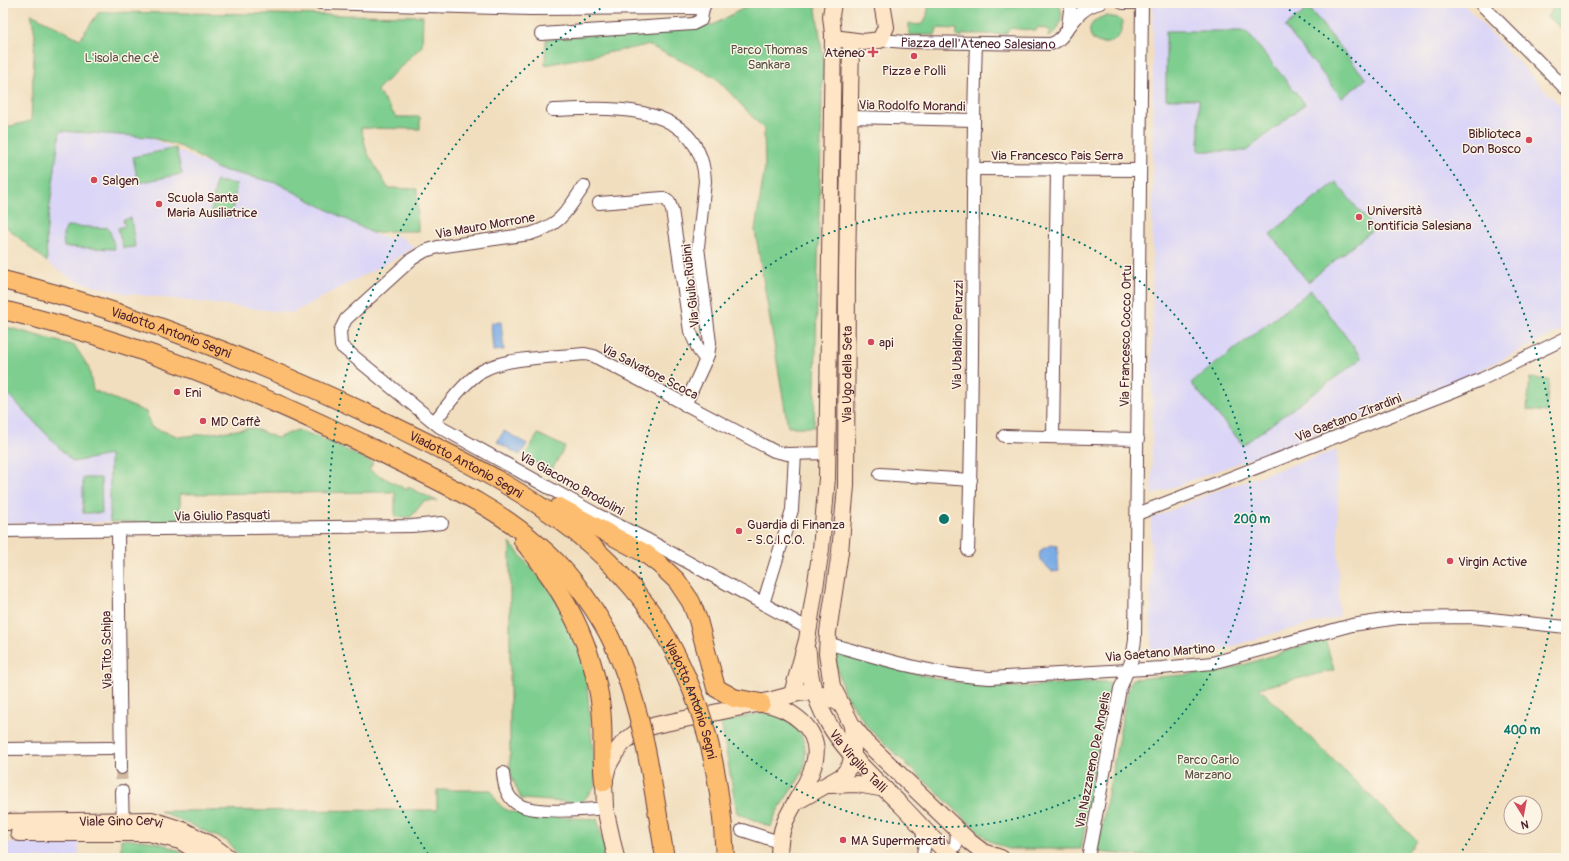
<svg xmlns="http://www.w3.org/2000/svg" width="1569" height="861" font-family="Pangolin,sans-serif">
<rect width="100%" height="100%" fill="#fcf5e5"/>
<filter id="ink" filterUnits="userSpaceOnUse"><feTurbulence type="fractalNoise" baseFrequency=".025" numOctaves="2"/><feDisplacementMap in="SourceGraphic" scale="8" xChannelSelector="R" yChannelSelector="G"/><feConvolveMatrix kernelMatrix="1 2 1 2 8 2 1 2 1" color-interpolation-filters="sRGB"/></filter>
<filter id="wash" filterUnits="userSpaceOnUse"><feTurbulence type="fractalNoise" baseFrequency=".012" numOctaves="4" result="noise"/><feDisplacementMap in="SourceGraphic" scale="16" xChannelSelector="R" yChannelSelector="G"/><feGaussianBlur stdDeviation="0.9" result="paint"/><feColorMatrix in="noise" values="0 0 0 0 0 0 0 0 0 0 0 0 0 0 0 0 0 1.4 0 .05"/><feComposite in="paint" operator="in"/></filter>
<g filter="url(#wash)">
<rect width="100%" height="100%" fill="#f1debe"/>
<g fill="#dbd6f7">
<path d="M1153,3H1462L1566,112V328L1456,382L1152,495Z"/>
<path d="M32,103L59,131L149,137L218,169L277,183L372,233L387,239L398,235L415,248L292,313L124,293L76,281L56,269L3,224V128L31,121Z"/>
<path d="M3,389L73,462L110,455V522L3,523Z"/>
<path d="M1337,450L1339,617L1275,633L1211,653L1151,657V519L1208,494Z"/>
<path d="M79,839V858H3V843Z"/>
</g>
<g fill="#7ece8f" stroke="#64765d">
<path d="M753,3H815L823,57L814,427H788L755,230L765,167L764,129L715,77L648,45L545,65L546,39L713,25Z"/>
<path d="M930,3H975L976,5L987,4L1000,6L1001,3H1009L1008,6H1016L1020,3H1058C1066,13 1059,34 1048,37L1050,30L1038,27L1036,31L1010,28L1006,34H962V37H957V29L937,28L935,35H909V23C930,30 925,13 930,3Z"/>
<path d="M1557,3H1566V31L1547,17Z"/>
<path d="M1309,8L1366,79L1342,98L1285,27Z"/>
<path d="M99,12L423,16L422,46L377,90L396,117H420V129L361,128L367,152L388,188L417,189L418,231H392L372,233L277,183L218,169L182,147L149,137L60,131L46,235L47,262L3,224V128L31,121L35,34L31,14L80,39Z"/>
<path d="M1107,16L1118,18L1122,22V32L1114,41C1088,52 1079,20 1107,16Z"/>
<path d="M1166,31H1246L1305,104L1246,151H1199V99H1166Z"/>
<path d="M176,148L182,174L138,183L133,157Z"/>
<path d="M216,181L237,184L231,217L211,214Z"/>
<path d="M1336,182L1374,229L1308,282L1270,234Z"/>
<path d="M131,218L135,247L123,248L118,228L125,226L123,220Z"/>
<path d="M67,226L109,228L115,249L64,247L63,235Z"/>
<path d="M1311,290L1362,358L1243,445L1191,383Z"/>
<path d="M3,326L75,346L89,368L93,390L146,412L151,427L180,437L253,428L277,438L297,430L321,438L373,463L369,470L407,490L408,487L437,501H424L411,517H395V492L180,494V523L110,522V455L73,462L3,389Z"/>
<path d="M1530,378L1549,380L1546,412L1527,410Z"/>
<path d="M538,434L565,447L551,471L524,457Z"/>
<path d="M83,478H101L102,513H83Z"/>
<path d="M510,543L554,595L585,664L596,786L581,803L521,799L510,772Z"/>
<path d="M1325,639L1334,670L1259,688L1417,841L1402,858H1162L1097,852L1127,694L1132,679L1221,672Z"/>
<path d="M837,652C892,668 946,684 1003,687C1039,688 1074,680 1110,682V689L1081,849H1008L988,840L869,729L844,693L833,653Z"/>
<path d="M762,713C771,714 781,714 788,720C805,731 810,757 801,775C791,793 776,807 771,827L737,813L721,722Z"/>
<path d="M437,790H491C494,797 498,805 505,809C518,817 579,818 597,819L607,858H241L227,841L160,811L437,810Z"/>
<path d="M121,839C151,840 165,842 191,858H121Z"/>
</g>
<g fill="#7aace6" stroke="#626688">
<path d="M501,322L504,350L493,351L491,323Z"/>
<path d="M504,431L527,444L520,455L497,442Z"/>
<path d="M1051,545L1057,546C1058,550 1058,565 1059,571L1052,572C1047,564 1035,562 1041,550Z"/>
</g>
</g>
<g filter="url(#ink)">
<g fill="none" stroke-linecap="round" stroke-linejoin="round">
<path stroke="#d0b8a1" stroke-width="12" stroke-dasharray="12 6" stroke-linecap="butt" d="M121,768L122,791"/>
<defs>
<g id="street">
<path d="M320,3L530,9L703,8L706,3"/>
<path d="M1123,3H1142"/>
<path d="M1480,3L1566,89"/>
<path d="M1068,25L1071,3"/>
<path d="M541,34L693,24L701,20L703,8"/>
<path id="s1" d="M880,40L906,42L1050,44C1068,41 1071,9 1100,3"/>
<path d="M553,110C610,108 701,100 705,181L698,247L710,343L708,355L685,405"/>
<path d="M849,117L974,120"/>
<path d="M974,169L1140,170"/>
<path d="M584,186C566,212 562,224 530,234L438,247L425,251L412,259L346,319L340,331L341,346L440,427L596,514L646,539L809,629"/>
<path d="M599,203L663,198L669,202L672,210L690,331L699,351L706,360"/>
<path d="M434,422C448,405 463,383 482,371C505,357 557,357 585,354L594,356L774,451L787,454L827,453"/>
<path d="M1004,436L1138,439"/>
<path d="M1053,437L1057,169"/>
<path d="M880,474L971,480"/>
<path d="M1137,514L1454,391L1482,379L1566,338"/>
<path d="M3,531L412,526L442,523"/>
<path d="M118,531L121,768"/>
<path d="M968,550C975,381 970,212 976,43"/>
<path d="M763,604L792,510L795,454"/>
<path d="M827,643C883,659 931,675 990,678L1162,668L1212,663L1352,625L1398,618L1472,617L1566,627"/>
<path d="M3,749L111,748"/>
<path d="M503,773C504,784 506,796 516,803C532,815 585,810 605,808"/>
<path d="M122,791L123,829"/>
<path d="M921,827L925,844L922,858"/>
<path d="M742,830L779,842"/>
<path d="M943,858L956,845L957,831"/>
<path d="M1088,858L1120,689L1132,659L1135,640L1142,3"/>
</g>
<g id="secondary">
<path d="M841,39L864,42L880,40L886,27L882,3"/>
<path id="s2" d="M808,652C810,723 855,759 902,806C919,823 934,842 953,858"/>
<path d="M792,694L807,640L821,549L827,478L833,34L831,16L833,3"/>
<path d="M761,703C777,705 790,711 802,722C836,754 798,791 785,822C780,834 779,845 779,858"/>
<path d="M852,725L867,743L970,842L983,852L1001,858"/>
<path d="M829,785L857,784L885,789"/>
<path id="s3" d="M796,802L842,776L850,766L853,752L852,725L832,686L827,654L828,632L840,552L846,486L847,271L851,41"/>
<path id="s4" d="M3,822L152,820L183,830L213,846L229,858"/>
<path d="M19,833H149L180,841L208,858"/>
<path d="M616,858L605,808L604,782L608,766L616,752L623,743L638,731L656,725L761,703L802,692L819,693L841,704"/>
</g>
<g id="primary">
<path id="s5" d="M3,280C134,312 258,361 379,419C485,471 588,518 656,619"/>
<path d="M3,310C141,343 272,397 398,461C446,485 497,508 537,544C567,569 590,600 609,635"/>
<path d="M559,507L646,554L659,564L677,581L691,602L698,620L716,688L734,698L761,703"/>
<path d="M523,541C563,588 594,646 601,708C604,732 601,757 604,782"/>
</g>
</defs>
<use href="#street" stroke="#633c41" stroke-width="14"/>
<use href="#secondary" stroke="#633c41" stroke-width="18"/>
<use href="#primary" stroke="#633c41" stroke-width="20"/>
<use href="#street" stroke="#fff" stroke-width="12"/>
<use href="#secondary" stroke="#fee5c5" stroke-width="16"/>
<use href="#primary" stroke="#fcbd6f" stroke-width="18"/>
<defs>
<g id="primary-bridge">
<path id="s6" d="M656,619C703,695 721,769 725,858"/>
<path d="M609,635C643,704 652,782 665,858"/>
</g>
</defs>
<use href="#primary-bridge" stroke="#633c41" stroke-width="20" stroke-linecap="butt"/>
<use href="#primary-bridge" stroke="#fcbd6f" stroke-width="18"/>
</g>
</g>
<g fill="none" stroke="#0f766e" stroke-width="2" stroke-dasharray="2 4">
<circle cx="944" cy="519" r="308"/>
<path d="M428 854A615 615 0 0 1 609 3M1279 3A615 615 0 0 1 1460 854"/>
</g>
<g fill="#d1495b" stroke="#fcf5e5" stroke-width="1.5">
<path d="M871 46h4v4h4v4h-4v4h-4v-4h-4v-4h4z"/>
<circle cx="914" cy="56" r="4"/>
<circle cx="1529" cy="140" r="4"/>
<circle cx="94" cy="180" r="4"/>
<circle cx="159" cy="204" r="4"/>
<circle cx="1359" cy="217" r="4"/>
<circle cx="871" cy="342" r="4"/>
<circle cx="177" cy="392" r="4"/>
<circle cx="203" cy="421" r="4"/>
<circle cx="739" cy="531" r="4"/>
<circle cx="1450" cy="561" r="4"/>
<circle cx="843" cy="840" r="4"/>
</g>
<g text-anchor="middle" stroke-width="3" stroke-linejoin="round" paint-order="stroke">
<g font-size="13" fill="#4a1f2b" stroke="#fcf5e5">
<text dy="5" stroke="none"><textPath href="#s1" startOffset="98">Piazza dell'Ateneo Salesiano</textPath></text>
<text transform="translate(912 105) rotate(1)" y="5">Via Rodolfo Morandi</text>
<text x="1057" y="160">Via Francesco Pais Serra</text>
<text transform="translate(485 225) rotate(-10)" y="5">Via Mauro Morrone</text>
<text transform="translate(690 286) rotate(-96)" y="5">Via Giulio Rubini</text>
<text dy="5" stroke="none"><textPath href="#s5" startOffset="176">Viadotto Antonio Segni</textPath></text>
<text transform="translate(957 335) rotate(-89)" y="5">Via Ubaldino Peruzzi</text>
<text transform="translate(1125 336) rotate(-89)" y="5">Via Francesco Cocco Ortu</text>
<text transform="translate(650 371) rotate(27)" y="5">Via Salvatore Scoca</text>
<text dy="5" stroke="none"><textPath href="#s3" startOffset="464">Via Ugo della Seta</textPath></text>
<text transform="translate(1348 417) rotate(-21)" y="5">Via Gaetano Zirardini</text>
<text dy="5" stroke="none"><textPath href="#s5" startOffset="500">Viadotto Antonio Segni</textPath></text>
<text transform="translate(572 483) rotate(29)" y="5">Via Giacomo Brodolini</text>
<text transform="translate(222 515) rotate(-1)" y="5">Via Giulio Pasquati</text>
<text transform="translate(106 650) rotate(-91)" y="5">Via Tito Schipa</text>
<text transform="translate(1160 652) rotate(-5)" y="5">Via Gaetano Martino</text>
<text dy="5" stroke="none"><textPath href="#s6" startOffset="88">Viadotto Antonio Segni</textPath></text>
<text dy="5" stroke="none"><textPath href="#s2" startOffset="123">Via Virgilio Talli</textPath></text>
<text transform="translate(1092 760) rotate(-79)" y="5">Via Nazzareno De Angelis</text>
<text dy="5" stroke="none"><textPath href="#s4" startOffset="118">Viale Gino Cervi</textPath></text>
</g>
<g font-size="13" fill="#5a5449" stroke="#fcf5e5">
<text x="769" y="54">Parco Thomas<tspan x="769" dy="15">Sankara</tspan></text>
<text x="122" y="62">L'isola che c'è</text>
<text x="1208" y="764">Parco Carlo<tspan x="1208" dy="15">Marzano</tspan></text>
</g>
<g font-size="13" fill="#4a1f2b" stroke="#fcf5e5" text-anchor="start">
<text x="865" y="57" text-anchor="end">Ateneo</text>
<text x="914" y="75" text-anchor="middle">Pizza e Polli</text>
<text x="1521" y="138" text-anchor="end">Biblioteca<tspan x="1521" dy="15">Don Bosco</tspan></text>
<text x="102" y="185">Salgen</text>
<text x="167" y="202">Scuola Santa<tspan x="167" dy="15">Maria Ausiliatrice</tspan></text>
<text x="1367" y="215">Università<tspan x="1367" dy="15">Pontificia Salesiana</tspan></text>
<text x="879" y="347">api</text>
<text x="185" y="397">Eni</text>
<text x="211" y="426">MD Caffè</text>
<text x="747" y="529">Guardia di Finanza<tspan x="747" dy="15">- S.C.I.C.O.</tspan></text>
<text x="1458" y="566">Virgin Active</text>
<text x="851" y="845">MA Supermercati</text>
</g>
</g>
<circle cx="944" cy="519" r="6" fill="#0f766e" stroke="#fcf5e5" stroke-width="2"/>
<g font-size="12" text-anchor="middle" font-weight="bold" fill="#0f766e" stroke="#fcf5e5" stroke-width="3" stroke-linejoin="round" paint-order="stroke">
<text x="1252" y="523">200 m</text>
<text x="1522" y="734">400 m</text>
</g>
<rect width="1569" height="861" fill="none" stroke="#fcf5e5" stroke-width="16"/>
<g transform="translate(1523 815) rotate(169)"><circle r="19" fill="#fcf5e5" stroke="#b59f9b"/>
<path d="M0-3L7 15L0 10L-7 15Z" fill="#d1495b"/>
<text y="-6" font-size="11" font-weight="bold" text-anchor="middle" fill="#4a1f2b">N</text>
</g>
</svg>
